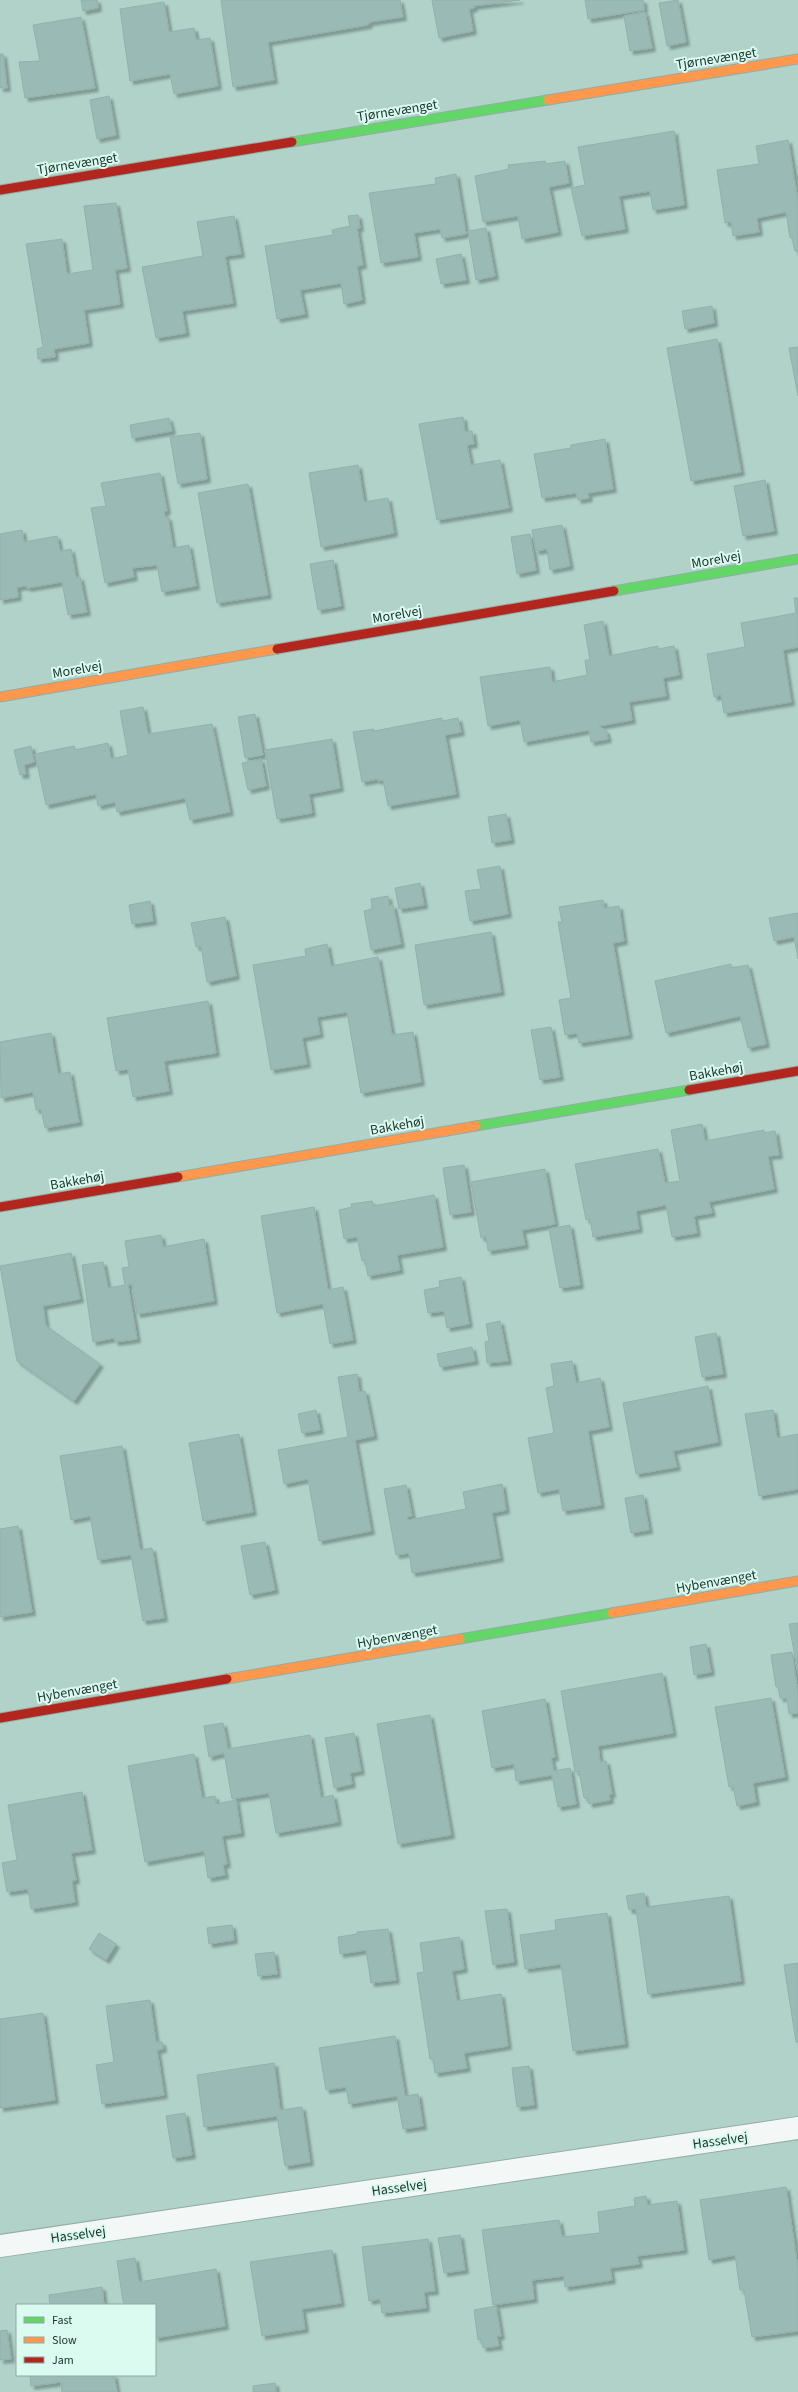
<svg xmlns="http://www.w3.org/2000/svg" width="798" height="2392" font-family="'Source Sans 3',sans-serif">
<defs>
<filter id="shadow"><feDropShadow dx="3.5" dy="3.5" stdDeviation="1" flood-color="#0004"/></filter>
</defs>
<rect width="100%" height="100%" fill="#b0d2c8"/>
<g fill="#9abab5" stroke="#94b0ac" filter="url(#shadow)">
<path d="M81,0H97L98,8L83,11Z"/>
<path d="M221,0H400L403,17L370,22L368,25L268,42L274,80L233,87Z"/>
<path d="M432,0H520L473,6L474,8L469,9L473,31L439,38Z"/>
<path d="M585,0H643L644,10L588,19Z"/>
<path d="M678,0L686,42L667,46L659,3Z"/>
<path d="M164,2L169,32L194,28L196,40L210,38L218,86L174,94L170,74L130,81L120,9Z"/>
<path d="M645,12L652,48L630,51L624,16Z"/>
<path d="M81,17L95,88L25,98L19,62L40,61L33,25Z"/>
<path d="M0,54H3L7,88H0Z"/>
<path d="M109,96L116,135L97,139L90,100Z"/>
<path d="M674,131L684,205L653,210L650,191L619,196L625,229L582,236L571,188L585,185L578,147Z"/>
<path d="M788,140L798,201V251H795L792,238H790L786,212L757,218L759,232L733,236L731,222L725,223L717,170L759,164L756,146Z"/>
<path d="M545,161L546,164L565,161L569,183L549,187L558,232L522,239L518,216L483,222L475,176L509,169L508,165Z"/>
<path d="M456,174L466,234L442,238L440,229L414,233L418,257L381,263L369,193L436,184L435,178Z"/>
<path d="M116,203L127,268L115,270L120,304L84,310L89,343L54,349L55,357L38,359L37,349L43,347L26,244L62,239L67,274L93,270L84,206Z"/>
<path d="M358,215L360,228H357L363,265L357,266L362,300L344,304L341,283L300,290L305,314L277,319L265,246L333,235L332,230L350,226L348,216Z"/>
<path d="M234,216L241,254L225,256L233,303L182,311L186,333L156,338L142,267L203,256L197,222Z"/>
<path d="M486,228L495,276L476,280L468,231Z"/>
<path d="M461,254L466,280L441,284L436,259Z"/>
<path d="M712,306L714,323L685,329L682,311Z"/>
<path d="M717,339L741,472L691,481L667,348Z"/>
<path d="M798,347V396L789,348Z"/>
<path d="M463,417L465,432L472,431L474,444L467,445L471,465L500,460L509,508L437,520L419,424Z"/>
<path d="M169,418L172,431L132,438L130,425Z"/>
<path d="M200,433L207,479L178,484L170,437Z"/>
<path d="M605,439L613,489L588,493L589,498L578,500L576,493L542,498L534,454L571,448V445Z"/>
<path d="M358,465L364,502L388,498L394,533L321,547L309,473Z"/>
<path d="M160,473L167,511H164L165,517H168L173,548L189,545L196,586L162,592L157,565L132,568L134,577L105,583L91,508L106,506L101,483Z"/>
<path d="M765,480L774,531L743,536L734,486Z"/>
<path d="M248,484L268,595L217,603L198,493Z"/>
<path d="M562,525L570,566L550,570L547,549L536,551L532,530Z"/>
<path d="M22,530L24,542L57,536L60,551L71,549L76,578L80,577L87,612L68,615L62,582L27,588V586L17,587L18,597L0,600V534Z"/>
<path d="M530,534L536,570L517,574L511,537Z"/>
<path d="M333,560L341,606L318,610L310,564Z"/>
<path d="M794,598H798V647L783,650L791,702L724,713L721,695L714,697L707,654L745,647L741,623L796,613Z"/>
<path d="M603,621L609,656L658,646V649L674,646L679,675L663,678L666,696L629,702L632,720L599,726L606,731L608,739L591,742L589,730L524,742L520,720L488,726L480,677L550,667L552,682L587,675L585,660H590L584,625Z"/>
<path d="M143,707L148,734L212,724L230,812L190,820L185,798L117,812L115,802L98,806L96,794L46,805L35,754L74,746L75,750L108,743L111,759L128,755L120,711Z"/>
<path d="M255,714L263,755L245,758L238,717Z"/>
<path d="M442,718V721L458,718L461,732L445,735L456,794L388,806L383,780L378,781V779L362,782L353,732L374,729V731Z"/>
<path d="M332,739L340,788L309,794L312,813L277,819L265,750Z"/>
<path d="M31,746L34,762L24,765L26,774L20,775L14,750Z"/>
<path d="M261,759L266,786L248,790L242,763Z"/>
<path d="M506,814L511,840L492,843L488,817Z"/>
<path d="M500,866L508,914L470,921L465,891L481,889L477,870Z"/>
<path d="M420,883L424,905L399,909L395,888Z"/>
<path d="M388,896L389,906L393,905L401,944L371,950L364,911L372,909L371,899Z"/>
<path d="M603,900L604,908L619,906L624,941L613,943L629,1035L579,1043L577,1033L565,1035L559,1000L571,998L558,922H562L559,907Z"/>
<path d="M150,901L153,921L132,924L129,905Z"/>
<path d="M798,913V959L794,937L774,941L769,918Z"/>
<path d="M225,917L236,976L207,982L201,946L196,947L191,923Z"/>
<path d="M491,932L501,992L424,1005L415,945Z"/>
<path d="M327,944L331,966L378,957L392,1035L413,1032L421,1082L361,1093L347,1012L317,1017L320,1034L302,1038L307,1064L271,1070L253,965L306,956L305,949Z"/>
<path d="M731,964V968L748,965L766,1044L748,1048L740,1016L666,1033L655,981Z"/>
<path d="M208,1001L216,1053L164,1061L169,1091L133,1097L128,1069L116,1071L107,1018Z"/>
<path d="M551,1027L560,1077L540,1080L531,1030Z"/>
<path d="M51,1033L58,1074L70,1072L79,1122L45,1128L41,1109L36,1110L33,1092L1,1098L0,1042Z"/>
<path d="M702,1124L705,1141L764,1130V1133L775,1131L779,1155L768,1156L774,1189L709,1202L712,1213L694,1216L697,1233L672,1237L666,1205L636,1211L639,1229L593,1237L590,1219L586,1220L575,1164L658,1149L665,1183L680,1181L671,1130Z"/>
<path d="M464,1165L471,1212L450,1215L443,1168Z"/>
<path d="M545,1169L555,1224L522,1230L525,1245L488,1251L486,1236L481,1238L471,1182Z"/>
<path d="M434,1195L443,1247L397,1255L400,1270L368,1276L365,1260L362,1261L357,1237L344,1239L339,1210L352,1207L351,1204L372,1201L373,1206Z"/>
<path d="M314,1207L328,1290L343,1287L353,1340L330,1344L323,1304L277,1313L261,1216Z"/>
<path d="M570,1225L580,1285L560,1288L549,1229Z"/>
<path d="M161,1235L163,1247L204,1239L214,1301L137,1314L132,1284L128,1285L137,1339L115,1342L114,1338L93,1342L82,1265L103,1262L108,1288L125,1285L122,1268L129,1267L125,1241Z"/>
<path d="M71,1253L80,1299L43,1306L46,1326L100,1364L74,1401L17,1361L0,1266Z"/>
<path d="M461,1277L469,1324L447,1328L444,1311L428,1313L424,1290L440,1287L439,1281Z"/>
<path d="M500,1321L508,1361L487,1363L485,1342L489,1341L486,1324Z"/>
<path d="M716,1333L723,1374L702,1377L695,1337Z"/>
<path d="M472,1347L475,1361L440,1367L437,1354Z"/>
<path d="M572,1361L576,1383L600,1378L609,1427L588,1431L601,1505L563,1511L559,1489L538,1493L528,1438L554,1433L546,1388L554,1386L551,1364Z"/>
<path d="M357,1374L359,1392L365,1391L374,1436L355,1440L371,1531L319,1541L308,1479L284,1484L278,1450L348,1437L338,1377Z"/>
<path d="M708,1386L718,1442L673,1451L677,1467L636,1474L623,1403Z"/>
<path d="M316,1410L320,1430L302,1433L298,1414Z"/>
<path d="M773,1410L777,1438L798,1434V1489L759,1496L745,1414Z"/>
<path d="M239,1434L253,1512L203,1521L189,1443Z"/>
<path d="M122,1446L140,1550L152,1548L164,1618L143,1621L131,1555L98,1560L90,1516L71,1520L60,1456Z"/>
<path d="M502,1484L506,1510L492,1513L500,1558L412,1573L409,1553L396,1555L384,1489L406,1485L412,1516L407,1517L408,1520L466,1509L463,1492Z"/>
<path d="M643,1495L649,1530L631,1533L625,1498Z"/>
<path d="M18,1526L32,1612L0,1617V1529Z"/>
<path d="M265,1542L275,1590L250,1595L241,1546Z"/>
<path d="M798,1623V1673L789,1624Z"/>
<path d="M706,1644L711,1672L694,1675L690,1647Z"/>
<path d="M792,1652L798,1694V1713L789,1714L787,1698H780L778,1687H776L771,1655Z"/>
<path d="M662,1673L673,1733L598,1746L600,1762L606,1761L612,1794H609L610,1800L589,1804L588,1798H584L579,1771L575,1772L561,1691Z"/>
<path d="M771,1698L785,1777L753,1783L756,1802L737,1806L733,1786L729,1787L715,1707Z"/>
<path d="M545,1699L555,1757L551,1758L554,1771L570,1768L576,1804L558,1807L552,1775L516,1781L514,1764L492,1768L482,1711Z"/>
<path d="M430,1715L451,1835L398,1844L377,1724Z"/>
<path d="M223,1723L228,1749L310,1735L321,1798L333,1795L338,1822L276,1833L269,1793L232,1799L224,1753L209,1757L204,1726Z"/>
<path d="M354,1733L361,1771L350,1773L352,1784L334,1788L325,1738Z"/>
<path d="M194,1754L202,1798L215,1796L216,1804L236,1800L241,1833L222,1836L227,1864L223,1865L225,1875L208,1878L204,1851L145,1862L128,1766Z"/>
<path d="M82,1792L92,1850L71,1853L76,1880L72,1881L75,1902L31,1909L28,1889L7,1892L2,1863L17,1860L8,1805Z"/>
<path d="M644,1893L646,1907L729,1896L741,1981L648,1994L636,1909L629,1910L626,1896Z"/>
<path d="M507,1909L514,1962L493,1965L485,1911Z"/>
<path d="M607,1913L625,2044L573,2051L561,1964L525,1969L520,1935L556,1930L555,1920Z"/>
<path d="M232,1925L234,1940L209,1944L207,1928Z"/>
<path d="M388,1929L396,1980L371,1983L366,1950L340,1954L338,1937L357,1934V1932Z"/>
<path d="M99,1933L116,1944L106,1960L89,1949Z"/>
<path d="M459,1937L464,1969L452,1971L457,2001L501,1994L508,2046L464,2053L467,2068L435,2073L433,2059H430L417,1973L424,1972L420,1943Z"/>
<path d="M274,1952L277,1974L258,1976L255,1954Z"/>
<path d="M798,1963V2042H796L784,1965Z"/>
<path d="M150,2000L156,2042H162L163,2049L157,2050L164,2095L102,2104L96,2065L114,2062L106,2006Z"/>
<path d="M43,2013L55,2100L0,2108V2019Z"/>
<path d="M395,2036L405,2096L418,2094L423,2126L403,2129L397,2096L349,2104L346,2087L326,2090L319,2048Z"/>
<path d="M274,2063L280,2110L302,2107L310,2162L285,2166L277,2116L204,2127L197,2075Z"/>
<path d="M529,2066L534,2105L517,2107L512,2068Z"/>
<path d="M185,2113L192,2155L173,2158L166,2116Z"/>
<path d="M786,2187L798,2269V2331L752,2337L744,2290H740L735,2255L709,2260L700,2200Z"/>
<path d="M646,2196L647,2205L677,2201L684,2250L637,2256L639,2264L610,2268L612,2280L565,2287L564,2276L532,2280L534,2299L493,2305L482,2230L559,2220L562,2237L600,2233L598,2212L635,2206L634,2198Z"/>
<path d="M460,2235L465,2270L444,2273L438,2238Z"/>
<path d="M428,2239L435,2291L424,2292L426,2308L382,2313L380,2299L369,2301L362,2247Z"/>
<path d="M332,2250L341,2303L302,2309L305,2329L262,2336L250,2262Z"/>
<path d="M135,2258L139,2282L216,2269L225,2326L155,2338V2305H125L123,2301L117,2261Z"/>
<path d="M102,2287L104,2305H50L49,2295Z"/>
<path d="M496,2306L501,2336H497L499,2346L483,2348L481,2339L478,2340L474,2310Z"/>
<path d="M7,2330L11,2359L0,2360V2331Z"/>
<path d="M30,2375H114L117,2392H62L61,2382L31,2386Z"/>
<path d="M275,2383L276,2392H253V2386Z"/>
</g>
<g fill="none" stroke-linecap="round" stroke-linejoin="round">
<defs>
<path id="street" d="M0,2246L798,2128"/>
<g id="fast">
<path d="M292,142L548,100"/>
<path d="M614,591L798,559"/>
<path d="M476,1126L689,1090"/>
<path d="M460,1639L612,1613"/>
</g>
<g id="slow">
<path d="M548,100L798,59"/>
<path d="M0,697L277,649"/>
<path d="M178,1177L476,1126"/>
<path d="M612,1613L798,1581"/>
<path d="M227,1679L460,1639"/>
</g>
<g id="jam">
<path d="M0,190L292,142"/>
<path d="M277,649L614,591"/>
<path d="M689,1090L798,1071"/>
<path d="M0,1207L178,1177"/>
<path d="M0,1718L227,1679"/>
</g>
</defs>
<use href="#street" stroke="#92ada5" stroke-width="24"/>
<use href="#fast" stroke="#92ada5" stroke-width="11"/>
<use href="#slow" stroke="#92ada5" stroke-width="11"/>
<use href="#jam" stroke="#92ada5" stroke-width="11"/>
<use href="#street" stroke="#f3f8f7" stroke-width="22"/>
<use href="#fast" stroke="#63d668" stroke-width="9"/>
<use href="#slow" stroke="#ff974d" stroke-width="9"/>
<use href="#jam" stroke="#b3261e" stroke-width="9"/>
</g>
<g text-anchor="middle" stroke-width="4" stroke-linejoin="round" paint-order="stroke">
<g font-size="14" fill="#1a332c" stroke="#dbfaf0">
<text transform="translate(716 58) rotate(-9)" y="5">Tjørnevænget</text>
<text transform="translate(397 110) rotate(-9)" y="5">Tjørnevænget</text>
<text transform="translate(77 163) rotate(-9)" y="5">Tjørnevænget</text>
<text transform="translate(716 559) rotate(-10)" y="5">Morelvej</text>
<text transform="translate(397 614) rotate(-10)" y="5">Morelvej</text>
<text transform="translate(77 669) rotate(-10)" y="5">Morelvej</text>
<text transform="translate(716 1071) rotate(-10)" y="5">Bakkehøj</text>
<text transform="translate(397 1125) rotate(-10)" y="5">Bakkehøj</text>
<text transform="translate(77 1180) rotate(-10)" y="5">Bakkehøj</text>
<text transform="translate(716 1581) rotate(-10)" y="5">Hybenvænget</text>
<text transform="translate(397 1636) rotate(-10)" y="5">Hybenvænget</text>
<text transform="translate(77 1690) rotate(-10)" y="5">Hybenvænget</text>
<text transform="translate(720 2140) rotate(-8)" y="5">Hasselvej</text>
<text transform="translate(399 2187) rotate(-8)" y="5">Hasselvej</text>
<text transform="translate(78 2234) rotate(-8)" y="5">Hasselvej</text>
</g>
</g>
<rect x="16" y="2304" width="140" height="72" fill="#dbfaf0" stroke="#8eaaa2"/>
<rect x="24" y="2317" width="20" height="6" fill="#63d668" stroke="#8eaaa2"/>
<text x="52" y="2324" font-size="12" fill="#1a332c">Fast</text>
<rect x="24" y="2337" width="20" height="6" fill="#ff974d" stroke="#8eaaa2"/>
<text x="52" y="2344" font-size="12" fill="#1a332c">Slow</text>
<rect x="24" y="2357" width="20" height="6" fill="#b3261e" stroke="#8eaaa2"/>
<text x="52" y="2364" font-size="12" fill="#1a332c">Jam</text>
</svg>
